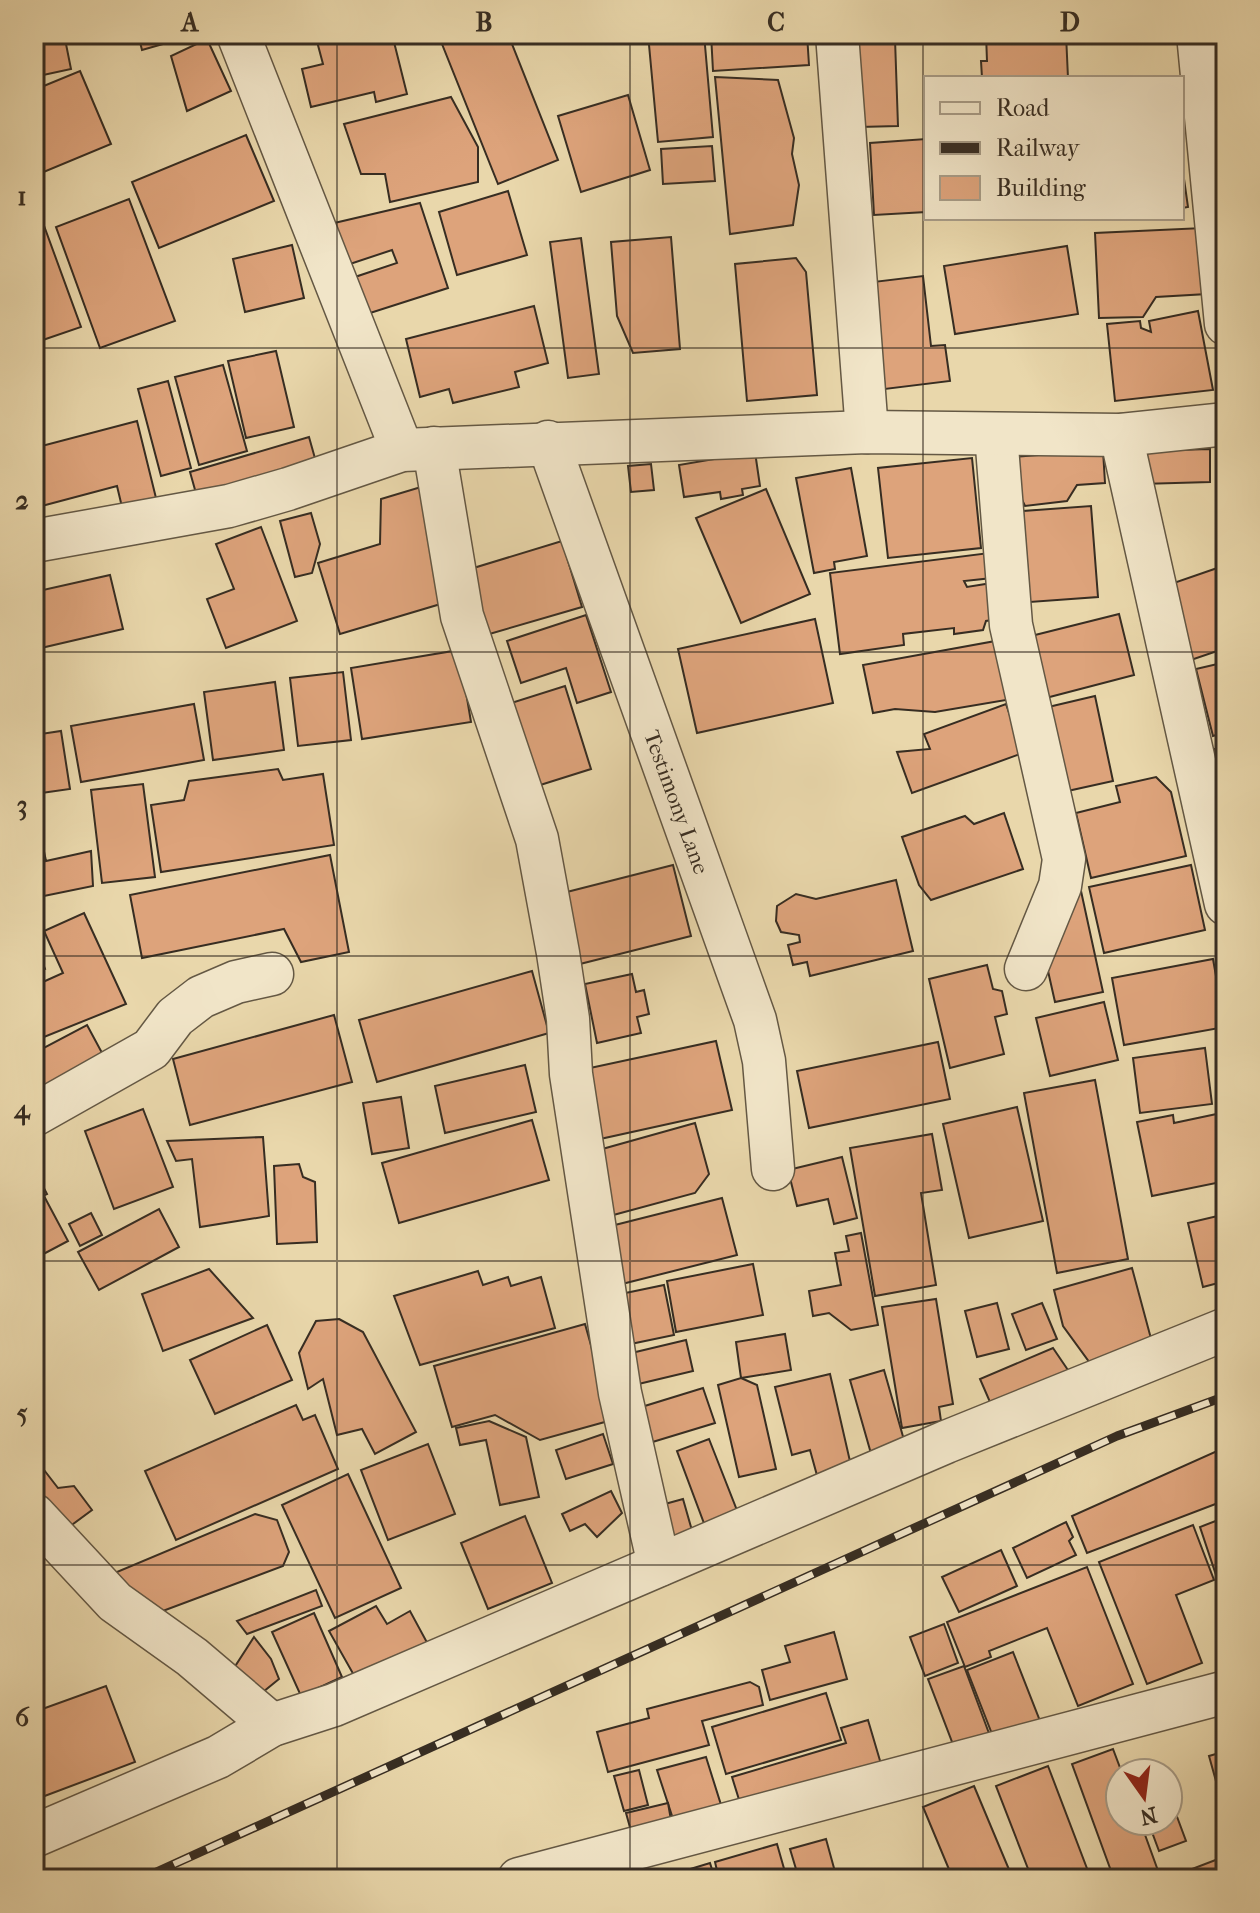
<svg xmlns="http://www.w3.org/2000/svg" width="1260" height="1913" font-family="'IM FELL French Canon',serif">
<rect width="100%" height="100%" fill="#e9d7ab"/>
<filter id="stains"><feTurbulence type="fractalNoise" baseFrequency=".0025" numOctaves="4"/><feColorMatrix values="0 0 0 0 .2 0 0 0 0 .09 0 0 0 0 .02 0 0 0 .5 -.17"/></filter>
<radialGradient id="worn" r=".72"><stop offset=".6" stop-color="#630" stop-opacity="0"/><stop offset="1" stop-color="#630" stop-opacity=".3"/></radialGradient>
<g fill="#dda37b" stroke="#372d22" stroke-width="2">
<path d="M34,34H64L71,69L34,77Z"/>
<path d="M138,34H198L142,50Z"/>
<path d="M315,34H392L407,94L376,102L374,92L311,107L302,69L323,64Z"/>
<path d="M438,34H508L558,160L498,184Z"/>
<path d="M648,34H704L713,137L658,142Z"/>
<path d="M711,34H807L809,65L713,71Z"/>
<path d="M986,34H1066L1068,78H982L981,61H987Z"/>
<path d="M207,39L231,91L187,111L171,56Z"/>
<path d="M895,39L898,126L859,127L857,40Z"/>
<path d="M80,71L111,144L34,176V90Z"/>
<path d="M715,77L778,80L794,138L792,154L799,185L793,225L730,234Z"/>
<path d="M628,95L650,170L581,192L558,116Z"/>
<path d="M451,97L478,147V182L390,202L385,174H361L344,124Z"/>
<path d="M246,135L274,201L159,248L132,182Z"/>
<path d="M926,139V212L874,215L870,143Z"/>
<path d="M712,146L715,181L663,184L661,149Z"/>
<path d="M1182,165L1188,207L1182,208Z"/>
<path d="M508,191L527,255L457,275L439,212Z"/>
<path d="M129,199L175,321L100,348L56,227Z"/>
<path d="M420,203L448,288L367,314L355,277L397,263L392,250L344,266L330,224Z"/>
<path d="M39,212L81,327L34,343V213Z"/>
<path d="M1203,228L1207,294L1156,297L1143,317L1099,318L1095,233Z"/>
<path d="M671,237L680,349L633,353L617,316L611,242Z"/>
<path d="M581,238L599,374L568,378L550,242Z"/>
<path d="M292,245L304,298L245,312L233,259Z"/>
<path d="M1067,246L1078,314L955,334L944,266Z"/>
<path d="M796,258L806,272L817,395L747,401L735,264Z"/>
<path d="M923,276L931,346L945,345L950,381L885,389L873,282Z"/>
<path d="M534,306L548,363L515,372L519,387L453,403L449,389L420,397L406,339Z"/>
<path d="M1198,311L1213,390L1115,401L1107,324L1140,321L1141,328L1151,332L1149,321Z"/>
<path d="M276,351L294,427L246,438L228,361Z"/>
<path d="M223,365L247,451L199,465L175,377Z"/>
<path d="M168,381L191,468L161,476L138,389Z"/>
<path d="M137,421L156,498L122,507L117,486L38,507L34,490V448Z"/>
<path d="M309,437L318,469L199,504L190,472Z"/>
<path d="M1210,449V482L1141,484V451Z"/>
<path d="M1103,450L1105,483L1077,485L1067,501L1025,506L1016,487L1014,457Z"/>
<path d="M755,452L760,486L742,489L743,495L721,499L720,492L684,497L679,465Z"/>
<path d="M972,458L981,548L888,558L878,468Z"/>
<path d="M651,464L654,490L631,492L628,466Z"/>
<path d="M851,468L867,556L834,562L835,569L814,573L796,478Z"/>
<path d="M421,487L454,600L340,634L318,563L380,544L381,499Z"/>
<path d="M766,489L810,594L741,623L696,518Z"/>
<path d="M1091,506L1098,597L1030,602L1023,511Z"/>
<path d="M311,513L320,544L312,573L295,577L280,521Z"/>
<path d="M261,527L297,621L226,648L207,599L234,589L216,544Z"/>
<path d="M562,541L582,607L486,635L467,570Z"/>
<path d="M989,553L992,578L964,581L967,587L992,583L998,619L986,621L983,630L954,634V628L903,634L904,645L840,654L830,573Z"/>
<path d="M1226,565V648L1188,661L1162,587Z"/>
<path d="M110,575L123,629L41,648L34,620V592Z"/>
<path d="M1119,614L1134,675L1042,699L1027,637Z"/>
<path d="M586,615L611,692L577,703L566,668L521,683L507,641Z"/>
<path d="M815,619L833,703L697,733L678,649Z"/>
<path d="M1001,640L1012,699L935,712L895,709L873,713L863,665Z"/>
<path d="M459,650L471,722L362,739L351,668Z"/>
<path d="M1226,662V732L1213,736L1196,669Z"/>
<path d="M343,672L351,740L298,746L290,678Z"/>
<path d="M275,682L284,750L213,760L204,692Z"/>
<path d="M565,686L591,769L534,787L508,704Z"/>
<path d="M1095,696L1113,781L1063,792L1044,708Z"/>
<path d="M194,704L204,760L81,782L71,726Z"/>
<path d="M1006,704L1023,753L912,793L897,752L930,749L924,734Z"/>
<path d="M61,731L70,789L34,794V735Z"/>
<path d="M1226,746V797L1215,749Z"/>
<path d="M278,769L283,780L323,774L334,845L161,872L151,805L184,800L189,781Z"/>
<path d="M1156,777L1171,792L1186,856L1091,878L1076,813L1120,802L1116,786Z"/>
<path d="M143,784L155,877L102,883L91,790Z"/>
<path d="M34,804L46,861L91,851L93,886L34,898Z"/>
<path d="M1004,813L1023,869L931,900L919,885L902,837L965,816L974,824Z"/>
<path d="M330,855L349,952L301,962L284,929L142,958L130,895Z"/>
<path d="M673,865L691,936L572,966L555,895Z"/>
<path d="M1191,865L1205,930L1104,953L1089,887Z"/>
<path d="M896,880L913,951L810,976L807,962L793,965L788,945L800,942L799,935L781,932L776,921L777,906L796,894L816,899Z"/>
<path d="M1081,891L1103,992L1055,1002L1048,971L1071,893Z"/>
<path d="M84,913L126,1004L34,1041V986L63,973L44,931Z"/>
<path d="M34,940L45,969L34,973Z"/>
<path d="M1213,959L1225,1027L1124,1045L1112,978Z"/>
<path d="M987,965L993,989L1002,991L1007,1014L995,1017L1004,1054L950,1068L929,979Z"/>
<path d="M532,971L549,1033L377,1082L359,1020Z"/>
<path d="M632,974L636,992L644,990L649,1014L637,1017L641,1033L597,1043L585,984Z"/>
<path d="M1104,1002L1118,1060L1050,1076L1036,1018Z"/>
<path d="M334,1015L352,1082L190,1125L173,1059Z"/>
<path d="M87,1025L108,1064L46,1097L34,1075V1053Z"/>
<path d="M716,1041L732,1110L591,1141L576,1071Z"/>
<path d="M938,1042L950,1099L809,1128L797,1071Z"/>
<path d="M1205,1048L1212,1104L1140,1113L1133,1058Z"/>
<path d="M525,1065L536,1112L445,1133L435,1086Z"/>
<path d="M1095,1080L1128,1259L1057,1273L1024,1093Z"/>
<path d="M401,1097L409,1148L372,1154L363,1103Z"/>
<path d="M1017,1107L1043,1221L969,1238L943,1124Z"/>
<path d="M143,1109L173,1187L114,1209L85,1131Z"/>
<path d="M1226,1112V1181L1152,1196L1137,1122L1173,1115L1174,1123Z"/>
<path d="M532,1120L549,1180L399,1223L382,1163Z"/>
<path d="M695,1123L709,1174L695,1193L606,1217L588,1153Z"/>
<path d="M932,1134L942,1190L921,1193L936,1285L875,1296L850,1148Z"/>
<path d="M263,1137L269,1216L200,1227L192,1159L176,1161L167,1141Z"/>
<path d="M842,1157L857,1218L834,1224L828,1199L797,1206L788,1170Z"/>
<path d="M299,1164L303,1177L315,1182L317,1242L277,1244L274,1166Z"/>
<path d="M34,1169L47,1194L34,1200Z"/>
<path d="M44,1196L68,1241L34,1259V1201Z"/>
<path d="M722,1198L737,1255L614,1286L599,1229Z"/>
<path d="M159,1209L179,1247L99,1290L78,1252Z"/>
<path d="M91,1213L102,1235L80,1246L69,1224Z"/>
<path d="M1226,1214V1281L1203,1287L1188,1223Z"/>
<path d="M861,1233L878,1325L851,1330L829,1313L813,1316L809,1291L841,1285L835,1253L849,1251L846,1236Z"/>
<path d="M753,1264L763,1315L676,1332L667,1281Z"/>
<path d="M1132,1268L1153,1346L1090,1363L1063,1326L1054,1290Z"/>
<path d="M209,1269L253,1318L163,1351L142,1294Z"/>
<path d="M478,1271L483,1285L508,1277L511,1286L541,1277L555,1328L420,1365L394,1296Z"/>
<path d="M664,1285L674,1335L621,1346L611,1296Z"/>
<path d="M936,1299L953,1404L939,1407L941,1421L902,1428L882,1307Z"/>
<path d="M997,1303L1009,1349L977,1357L965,1311Z"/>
<path d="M1042,1303L1057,1339L1026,1350L1012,1314Z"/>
<path d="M339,1319L363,1332L416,1432L375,1454L362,1429L337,1435L323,1379L308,1389L299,1353L316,1321Z"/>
<path d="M585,1324L612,1420L540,1440L495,1415L452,1427L434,1366Z"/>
<path d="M267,1325L292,1380L215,1414L190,1360Z"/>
<path d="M785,1334L791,1370L741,1378L736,1342Z"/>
<path d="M686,1340L693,1371L630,1386L623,1355Z"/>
<path d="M1053,1348L1072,1376L993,1409L980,1379Z"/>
<path d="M884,1370L906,1447L872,1457L850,1380Z"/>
<path d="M830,1374L852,1470L818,1479L810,1450L792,1455L775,1387Z"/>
<path d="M741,1378L757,1385L776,1469L739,1477L718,1385Z"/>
<path d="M703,1388L715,1423L646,1444L635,1409Z"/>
<path d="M296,1405L303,1420L315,1415L338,1469L176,1540L145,1471Z"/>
<path d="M489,1421L526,1437L539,1497L500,1505L486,1440L460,1445L456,1428Z"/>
<path d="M603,1434L613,1464L566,1479L556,1450Z"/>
<path d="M709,1439L738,1513L705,1526L677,1451Z"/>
<path d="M428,1444L455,1514L388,1540L361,1470Z"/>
<path d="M1226,1447V1500L1087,1553L1072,1516Z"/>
<path d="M34,1457L58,1488L74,1486L92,1510L42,1547L34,1537Z"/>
<path d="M348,1474L401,1588L335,1618L282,1505Z"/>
<path d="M611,1491L622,1513L597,1537L585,1524L570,1531L562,1514Z"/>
<path d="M683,1499L693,1534L663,1542L654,1507Z"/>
<path d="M255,1514L277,1520L289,1552L283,1566L128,1624L105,1577Z"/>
<path d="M525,1516L552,1583L488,1609L461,1543Z"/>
<path d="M1226,1517V1605L1200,1527Z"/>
<path d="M1066,1522L1073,1537L1069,1541L1076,1555L1027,1578L1013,1548Z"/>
<path d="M1193,1525L1214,1580L1176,1595L1202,1663L1147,1684L1099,1562Z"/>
<path d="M1001,1550L1017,1586L959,1612L942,1577Z"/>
<path d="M1087,1567L1133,1684L1078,1706L1047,1628L989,1651L991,1657L965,1667L947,1622Z"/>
<path d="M316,1590L322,1606L247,1634L237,1621Z"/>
<path d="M376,1606L387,1624L410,1611L430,1648L360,1686L329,1631Z"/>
<path d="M314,1613L342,1677L301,1696L272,1632Z"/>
<path d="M944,1624L958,1663L925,1676L910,1637Z"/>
<path d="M834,1632L847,1679L770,1700L762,1670L790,1662L785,1646Z"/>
<path d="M254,1637L271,1659L279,1679L258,1696L234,1668Z"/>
<path d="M1013,1652L1040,1721L994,1739L967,1670Z"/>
<path d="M964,1666L990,1736L954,1747L928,1679Z"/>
<path d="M750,1682L759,1687L763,1705L702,1721L709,1745L608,1772L597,1732L649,1718L647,1709Z"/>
<path d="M106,1686L135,1762L34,1800V1712Z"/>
<path d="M826,1693L841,1740L726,1774L712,1727Z"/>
<path d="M868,1720L881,1764L741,1806L732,1777L846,1743L841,1728Z"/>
<path d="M1113,1749L1122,1773L1120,1821H1140L1161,1879H1114L1072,1764Z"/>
<path d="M1226,1751V1817L1209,1756Z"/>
<path d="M706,1757L722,1808L675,1825L657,1770Z"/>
<path d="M1048,1766L1091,1879H1032L996,1786Z"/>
<path d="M639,1770L648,1805L624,1811L614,1776Z"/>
<path d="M974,1786L1013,1879H953L923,1807Z"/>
<path d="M668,1803L671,1820L631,1831L626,1813Z"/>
<path d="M1176,1814L1186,1841L1159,1851L1149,1824L1168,1821V1817Z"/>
<path d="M826,1839L837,1879H799L790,1849Z"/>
<path d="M777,1844L787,1879H719L715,1862Z"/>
<path d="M1226,1856V1879H1172L1171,1877Z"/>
<path d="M710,1863L715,1879H676L674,1874Z"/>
</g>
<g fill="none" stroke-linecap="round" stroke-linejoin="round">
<defs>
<g id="minor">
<path d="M238,34L402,450"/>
<path d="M837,34L867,432"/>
<path d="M1198,34L1226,324"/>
<path d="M996,434L1011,625L1064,859L1060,886L1026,969"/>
<path d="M1121,435L1226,904"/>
<path d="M548,442L755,1020L764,1061L773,1169"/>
<path d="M434,448L462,616L537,839L558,953L568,1019L571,1074L620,1393L659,1565"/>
<path d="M34,541L229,506L288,489L402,450L867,432L1121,435L1226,424"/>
<path d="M34,1115L151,1049L175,1017L201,997L236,982L272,974"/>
<path d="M34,1515L115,1602L192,1657L272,1725"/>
<path d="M34,1836L218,1757L272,1725L334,1705L946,1442L1226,1329"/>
<path d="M519,1879L1226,1692"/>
</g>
</defs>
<use href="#minor" stroke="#645844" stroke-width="45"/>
<use href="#minor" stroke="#f1e5c8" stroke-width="42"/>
<defs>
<path id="rail" d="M141,1879L1117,1436L1226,1396"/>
</defs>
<use href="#rail" stroke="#372d22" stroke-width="9"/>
<use href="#rail" stroke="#f1e5c8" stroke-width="6" stroke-dasharray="18" stroke-linecap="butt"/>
</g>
<path fill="none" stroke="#372d22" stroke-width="2" stroke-opacity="0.55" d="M337,34V1879M630,34V1879M923,34V1879M34,348H1226M34,652H1226M34,956H1226M34,1261H1226M34,1565H1226"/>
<g text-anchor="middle" stroke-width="6" stroke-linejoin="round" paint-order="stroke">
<g font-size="22" fill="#372d22" stroke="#f1e5c8">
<text transform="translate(677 802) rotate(70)" y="8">Testimony Lane</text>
</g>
</g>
<rect width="1260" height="1913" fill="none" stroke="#e9d7ab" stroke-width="88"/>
<rect x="924" y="76" width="260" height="144" fill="#f1e5c8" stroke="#a79b86" stroke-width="2"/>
<rect x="940" y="102" width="40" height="12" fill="#f1e5c8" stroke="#a79b86" stroke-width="2"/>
<text x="996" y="116" font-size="24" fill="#372d22">Road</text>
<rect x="940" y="142" width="40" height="12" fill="#372d22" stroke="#a79b86" stroke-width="2"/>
<text x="996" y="156" font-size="24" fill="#372d22">Railway</text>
<rect x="940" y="176" width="40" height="24" fill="#dda37b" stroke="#a79b86" stroke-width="2"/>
<text x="996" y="196" font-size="24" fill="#372d22">Building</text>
<g transform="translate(1144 1797) rotate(166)"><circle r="38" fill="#f1e5c8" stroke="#a79b86" stroke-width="2"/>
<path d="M0-6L14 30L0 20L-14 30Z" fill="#8f2418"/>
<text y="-12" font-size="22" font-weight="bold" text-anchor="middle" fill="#372d22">N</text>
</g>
<rect x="44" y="44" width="1172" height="1825" fill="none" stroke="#372d22" stroke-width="3"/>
<g font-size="26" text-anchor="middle" font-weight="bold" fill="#372d22">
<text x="190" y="31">A</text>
<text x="484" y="31">B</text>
<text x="776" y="31">C</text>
<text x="1070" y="31">D</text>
<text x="22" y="205">1</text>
<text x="22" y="509">2</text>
<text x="22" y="814">3</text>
<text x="22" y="1118">4</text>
<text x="22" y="1422">5</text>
<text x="22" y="1726">6</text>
</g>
<rect width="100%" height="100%" filter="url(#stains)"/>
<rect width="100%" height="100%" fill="url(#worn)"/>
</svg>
